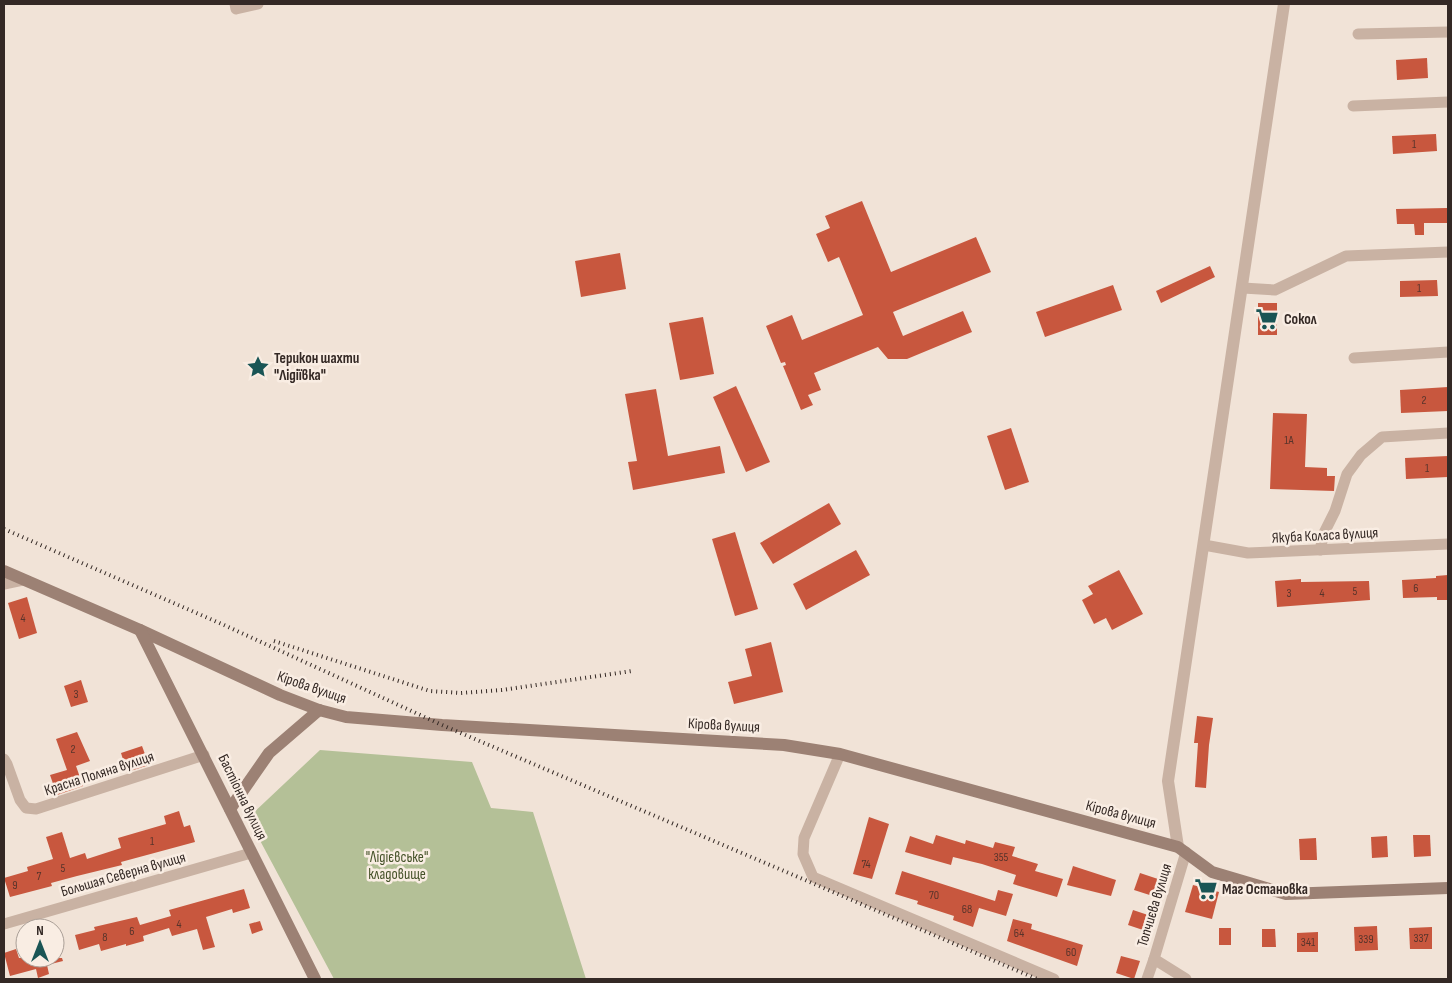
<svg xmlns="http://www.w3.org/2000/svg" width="1452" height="983" font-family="'Sofia Sans Condensed',sans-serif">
<rect width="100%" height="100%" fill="#f1e3d7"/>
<path fill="#b4c097" d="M320,750L472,762L491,808L533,812L586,979H334L248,818Z"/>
<g fill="#c8573e">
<path d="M1427,58L1428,78L1397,80L1396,60Z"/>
<path d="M1436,134L1437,151L1393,154L1392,136Z"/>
<path d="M862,201L891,272L976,237L991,272L893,312L903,336L963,311L972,332L907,359H888L878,347L814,373L821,390L808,395L813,405L801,410L783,366L786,365L785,362L781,363L766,326L792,315L802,340L863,315L839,257L828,262L816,234L830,228L825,216Z"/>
<path d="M1447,208V223H1424V235H1415L1414,224H1397L1396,209Z"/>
<path d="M620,253L626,289L581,297L575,261Z"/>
<path d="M1210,266L1215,277L1161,303L1156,291Z"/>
<path d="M1437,280L1438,296L1400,297V281Z"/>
<path d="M1113,285L1122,310L1045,337L1036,312Z"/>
<rect x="1258" y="303" width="19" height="32"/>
<path d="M703,317L714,374L680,380L669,323Z"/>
<path d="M736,386L770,462L746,472L713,397Z"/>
<path d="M1448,387V411L1401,413L1400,390Z"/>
<path d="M656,389L668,456L720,446L725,473L633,490L628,462L637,461L625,394Z"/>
<path d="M1273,413L1307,414L1305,467L1327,468V476H1335L1334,491L1270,489Z"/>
<path d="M1011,428L1029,482L1005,490L987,436Z"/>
<path d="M1448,456V477L1406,479L1405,458Z"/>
<path d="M829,503L841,524L773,564L760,543Z"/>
<path d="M735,532L758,609L735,616L712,539Z"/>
<path d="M856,550L870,575L806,610L793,584Z"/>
<path d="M1119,570L1143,614L1112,630L1106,618L1094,624L1082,600L1093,594L1088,586Z"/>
<path d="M1448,575V600H1437V597L1403,598L1402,580L1436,578V576Z"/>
<path d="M1301,579V582L1369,581L1370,600L1277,607L1275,581Z"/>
<path d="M27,597L37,633L19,639L8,603Z"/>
<path d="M771,642L783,692L734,704L728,682L752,676L745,649Z"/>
<path d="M81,680L88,702L71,707L64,686Z"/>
<path d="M1197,716L1213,718L1209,745L1206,788L1195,787L1198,743H1194Z"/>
<path d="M77,732L90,761L76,766L83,786L57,795L50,775L67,770L56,739Z"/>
<path d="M142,746L149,765L127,772L121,753Z"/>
<path d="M179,811L184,827L190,825L195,842L121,862L122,865L77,876L51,883L52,886L10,897L4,878L28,871L27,867L53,859L46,837L62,832L70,858L85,853L87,859L121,848L118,838L166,824L164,816Z"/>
<path d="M869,817L889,824L872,879L853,874Z"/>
<path d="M936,835L965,844L966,840L993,848L995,842L1015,847L1012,856L1038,864L1035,871L1063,879L1057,897L1013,884L1016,875L982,864L953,857L951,865L905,852L910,836L933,844Z"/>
<path d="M1413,835H1430L1431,856L1414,857Z"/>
<path d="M1387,836L1388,857L1372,858L1371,837Z"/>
<path d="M1316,838L1317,860H1300L1299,839Z"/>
<path d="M1073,866L1116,880L1111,896L1067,885Z"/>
<path d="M902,871L995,901L998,890L1013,894L1006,916L979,908L973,927L953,920L954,916L917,904L918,901L895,894Z"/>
<path d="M1140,873L1164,881L1159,898L1134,890Z"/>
<path d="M1193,885L1219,892L1212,919L1185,912Z"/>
<path d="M244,889L250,908L233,913L232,909L206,917L215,947L203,950L197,929L172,936L169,928L143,936L144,941L126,946V944L101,951L99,944L79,950L75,935L95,930L94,927L137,917L140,925L171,916L169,910Z"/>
<path d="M1133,910L1154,917L1149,932L1128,925Z"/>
<path d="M1013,919L1032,924L1031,929L1083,945L1077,966L1007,941Z"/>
<path d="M260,921L263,930L252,934L249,924Z"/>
<path d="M1377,926L1378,950L1355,951L1354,927Z"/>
<path d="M1432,927V949H1410L1409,928Z"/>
<rect x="1219" y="928" width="12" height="17"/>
<path d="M1262,929H1275L1276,947H1262Z"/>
<path d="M1318,932V952H1297V933Z"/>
<path d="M16,949L19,958H62L63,961L47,965L49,974L38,978L36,969L10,976L4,953Z"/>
<path d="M1121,956L1140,961L1134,979L1116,973Z"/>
</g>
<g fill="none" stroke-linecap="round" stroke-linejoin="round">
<g stroke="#c9b2a3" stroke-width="11">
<path d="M235,4L236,9L258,4"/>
<path d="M1358,34L1448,32"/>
<path d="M1353,106L1448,102"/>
<path d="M1243,288L1275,290L1346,256L1448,252"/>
<path d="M1354,358L1448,352"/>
<path d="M1204,545L1248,553L1448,544"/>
<path d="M1320,550L1324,533L1335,511L1347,474L1361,455L1382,437L1448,433"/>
<path d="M4,584L23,580"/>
<path d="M840,754L804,838L803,854L813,877L1054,979"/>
<path d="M4,759L7,764L20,800L26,808L36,809L204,755"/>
<path d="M4,924L251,853"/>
<path d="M1147,979L1154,959"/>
<path d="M1186,979L1154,959L1186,852"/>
</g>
<path stroke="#c9b2a3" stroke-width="12" d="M1178,847L1168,781L1284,4"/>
<g stroke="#9c8174" stroke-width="12">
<path d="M4,571L140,630L280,695L319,710L346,717L442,725L784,745L840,754L1178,847L1212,872L1286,894L1448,888"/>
<path d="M140,630L315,979"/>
<path d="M230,809L269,753L319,710"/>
</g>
<g stroke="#342925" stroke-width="4" stroke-dasharray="1 4" stroke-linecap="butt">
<path d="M4,529L224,625L442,725L1037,979"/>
<path d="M274,641L430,691L461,693L502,690L632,671"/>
</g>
</g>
<defs>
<symbol id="supermarket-bare" viewBox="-9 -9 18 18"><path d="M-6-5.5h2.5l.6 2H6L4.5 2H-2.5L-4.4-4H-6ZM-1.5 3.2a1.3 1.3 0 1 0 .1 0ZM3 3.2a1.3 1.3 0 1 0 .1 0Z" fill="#1a5555" stroke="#f9ede3" stroke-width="2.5" paint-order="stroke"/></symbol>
<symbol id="sight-bare" viewBox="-9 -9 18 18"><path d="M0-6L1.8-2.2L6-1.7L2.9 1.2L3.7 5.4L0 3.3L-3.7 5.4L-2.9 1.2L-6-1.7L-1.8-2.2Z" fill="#1a5555" stroke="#f9ede3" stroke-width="2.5" paint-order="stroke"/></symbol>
</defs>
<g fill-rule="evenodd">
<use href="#supermarket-bare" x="1251" y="303" width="32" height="32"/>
<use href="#sight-bare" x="242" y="351" width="32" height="32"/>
<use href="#supermarket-bare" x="1190" y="873" width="32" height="32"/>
</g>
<g text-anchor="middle" stroke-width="5" stroke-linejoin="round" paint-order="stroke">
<g font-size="12" fill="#59342b">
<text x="1414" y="148">1</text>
<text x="1419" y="292">1</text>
<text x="1424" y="404">2</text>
<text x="1289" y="444">1А</text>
<text x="1427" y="472">1</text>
<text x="1416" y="592">6</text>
<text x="1355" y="595">5</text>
<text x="1289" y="597">3</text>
<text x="1322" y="597">4</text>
<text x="23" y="622">4</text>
<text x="76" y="698">3</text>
<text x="73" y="753">2</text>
<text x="152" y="845">1</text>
<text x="1001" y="861">355</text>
<text x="866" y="868">74</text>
<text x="63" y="872">5</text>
<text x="39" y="880">7</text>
<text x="15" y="889">9</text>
<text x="934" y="899">70</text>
<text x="967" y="913">68</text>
<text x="179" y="928">4</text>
<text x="132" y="935">6</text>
<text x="1019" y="937">64</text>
<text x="105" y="941">8</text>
<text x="1421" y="942">337</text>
<text x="1366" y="943">339</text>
<text x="1308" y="946">341</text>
<text x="1071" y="956">60</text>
</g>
<g font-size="15" font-weight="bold" fill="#342925" stroke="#f9ede3" text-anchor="start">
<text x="1284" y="324">Сокол</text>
<text x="274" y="363">Терикон шахти<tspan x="274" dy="17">"Лідіївка"</tspan></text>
<text x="1222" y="894">Маг Остановка</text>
</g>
<g font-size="15" fill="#342925" stroke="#f9ede3">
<text transform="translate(1325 535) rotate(-3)" y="5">Якуба Коласа вулиця</text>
<text transform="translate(312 687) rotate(19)" y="5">Кірова вулиця</text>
<text transform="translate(724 725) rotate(3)" y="5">Кірова вулиця</text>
<text transform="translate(99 773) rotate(-18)" y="5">Красна Поляна вулиця</text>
<text transform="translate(243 797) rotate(64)" y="5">Бастіонна вулиця</text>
<text transform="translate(1121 814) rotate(15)" y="5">Кірова вулиця</text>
<text transform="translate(123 874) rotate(-16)" y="5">Большая Северна вулиця</text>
<text transform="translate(1154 905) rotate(-73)" y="5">Топчиєва вулиця</text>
</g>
<g font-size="15" fill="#455229" stroke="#f9ede3">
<text x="397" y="862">"Лідієвське"<tspan x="397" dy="17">кладовище</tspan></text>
</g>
</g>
<rect width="1452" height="983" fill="none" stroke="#342925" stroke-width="10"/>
<g transform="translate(40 943)"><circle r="24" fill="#f9ede3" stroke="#aa9f97"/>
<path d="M0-4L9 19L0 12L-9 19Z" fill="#1a5555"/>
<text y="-8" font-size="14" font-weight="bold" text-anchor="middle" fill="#342925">N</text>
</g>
</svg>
